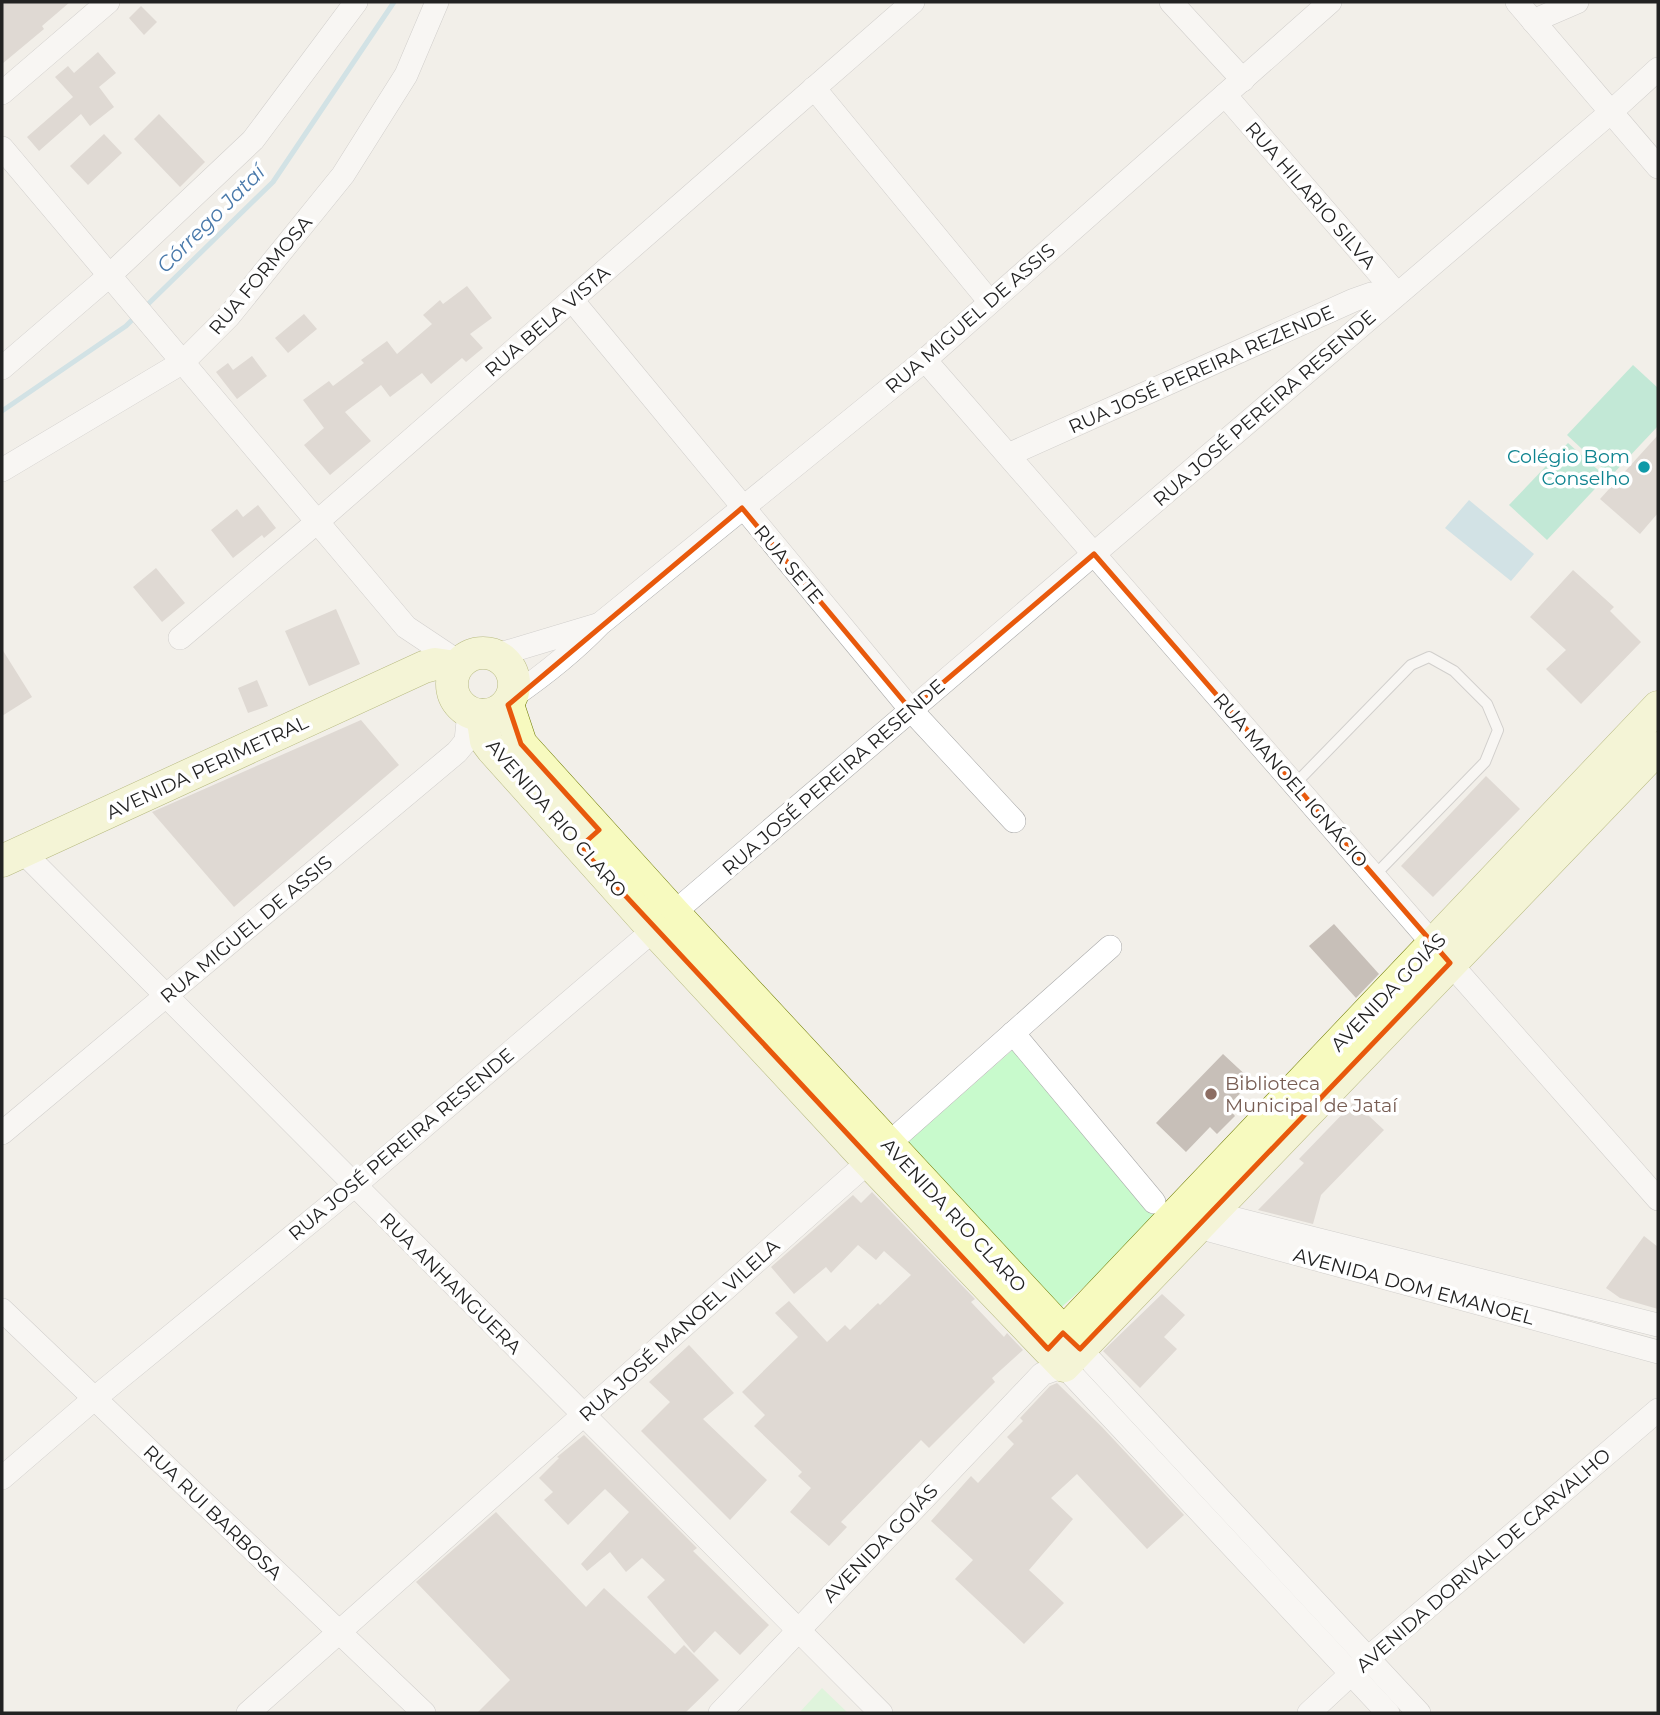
<svg xmlns="http://www.w3.org/2000/svg" width="1660" height="1715" font-family="Montserrat,sans-serif">
<rect width="100%" height="100%" fill="#f2efe9"/>
<g fill="#c8facc">
<path d="M1017,1046L1167,1213L1056,1312L906,1144Z"/>
<path d="M822,1688L848,1713H799Z"/>
</g>
<g fill="#88e0be">
<path d="M1633,365L1658,388V426L1611,476L1567,435Z"/>
<path d="M1568,443L1606,477L1547,540L1509,505Z"/>
</g>
<path fill="#aad3df" d="M1469,500L1534,554L1511,581L1445,528Z"/>
<g fill="none" stroke-linecap="round" stroke-linejoin="round">
<g stroke="#aad3df" stroke-width="5">
<path d="M143,309L273,182L394,2"/>
<path d="M2,411L126,326L136,316"/>
</g>
</g>
<g fill="#c7bfb8">
<path d="M2,2H70L42,26L44,29L2,64Z"/>
<path d="M141,6L157,22L144,35L129,18Z"/>
<path d="M98,52L116,73L99,87L114,107L90,126L81,114L39,151L27,137L73,97L55,77L68,66L74,73Z"/>
<path d="M159,114L205,162L180,187L134,139Z"/>
<path d="M104,134L122,153L88,185L70,166Z"/>
<path d="M467,286L492,318L470,334L483,348L466,362L462,358L431,384L422,373L390,397L381,385L345,412L371,441L330,475L304,445L324,428L303,400L329,381L333,386L364,363L361,360L387,341L397,354L432,324L423,315L440,300L443,304Z"/>
<path d="M304,314L317,329L288,353L275,338Z"/>
<path d="M252,356L267,376L237,399L216,372L228,363L233,370Z"/>
<path d="M1658,435V513L1640,534L1600,499Z"/>
<path d="M258,505L276,528L264,538L262,535L233,558L211,530L237,509L243,517Z"/>
<path d="M156,568L185,603L162,622L133,587Z"/>
<path d="M1573,570L1614,607L1610,611L1641,642L1581,704L1546,669L1566,650L1530,617Z"/>
<path d="M336,609L360,664L309,686L285,631Z"/>
<path d="M2,649L32,697L2,716Z"/>
<path d="M257,680L268,706L248,713L238,688Z"/>
<path d="M361,720L399,765L234,907L152,812Z"/>
<path d="M1486,776L1520,809L1433,897L1401,866Z"/>
<path d="M1334,924L1379,974L1356,998L1309,946Z"/>
<path d="M1223,1054L1252,1081L1227,1107L1235,1116L1217,1134L1210,1127L1186,1152L1156,1123Z"/>
<path d="M1354,1102L1384,1130L1321,1195L1313,1224L1258,1210L1304,1163L1299,1159Z"/>
<path d="M872,1192L975,1299L971,1302L1004,1337L1007,1333L1023,1350L992,1378L995,1382L929,1448L921,1440L841,1522L847,1527L829,1546L790,1512L811,1488L798,1476L802,1472L754,1426L765,1415L742,1392L798,1337L775,1313L789,1301L827,1342L845,1325L850,1330L878,1303L880,1305L911,1275L884,1251L876,1260L858,1245L831,1273L826,1267L794,1294L771,1267L853,1195L861,1203Z"/>
<path d="M1644,1236L1658,1247V1309L1620,1298L1606,1288Z"/>
<path d="M1162,1294L1185,1315L1164,1337L1177,1349L1140,1388L1103,1351Z"/>
<path d="M689,1345L734,1393L703,1419L767,1480L730,1520L641,1431L670,1402L649,1382Z"/>
<path d="M1057,1383L1102,1427L1184,1515L1147,1549L1077,1474L1051,1498L1073,1519L1029,1570L1064,1603L1024,1644L955,1579L973,1560L931,1521L971,1476L978,1483L1014,1444L1007,1437L1023,1421L1020,1418L1050,1386Z"/>
<path d="M584,1435L697,1548L693,1551L769,1625L740,1655L715,1631L694,1653L647,1597L665,1580L642,1558L626,1572L610,1552L587,1571L581,1564L629,1512L605,1489L568,1525L544,1500L553,1492L539,1478L559,1458L557,1457Z"/>
<path d="M496,1512L586,1607L604,1588L675,1654L684,1645L719,1680L685,1713H477L510,1680L416,1582Z"/>
</g>
<g fill="none" stroke-linecap="round" stroke-linejoin="round">
<defs>
<path id="service" d="M1294,785L1411,665L1429,657L1454,671L1487,704L1498,730L1485,762L1374,876"/>
<g id="minor">
<path d="M1171,2L1243,80"/>
<path d="M1517,2L1658,167"/>
<path d="M1533,21L1577,2"/>
<path d="M814,88L990,302"/>
<path d="M2,93L108,2"/>
<path d="M1225,95L1397,294"/>
<path d="M2,148L406,627L460,663"/>
<path d="M572,300L911,710L1014,821"/>
<path d="M925,360L1441,953L1658,1199"/>
<path d="M2,368L109,276L253,140L356,2"/>
<path d="M1008,455L1354,300L1371,294H1397"/>
<path d="M2,470L183,362L229,316L343,175L406,75L437,2"/>
<path d="M180,638L317,522L913,2"/>
<path d="M497,655L597,625"/>
<path d="M512,697C544,675 573,652 600,624L925,360L1330,2"/>
<path d="M23,852L881,1713"/>
<path d="M1013,1033L1154,1202"/>
<path d="M2,1133L457,752L466,741L469,712"/>
<path d="M1200,1210L1658,1325"/>
<path d="M1187,1224L1658,1352"/>
<path d="M2,1310L424,1713"/>
<path d="M1080,1349L1419,1713"/>
<path d="M2,1478L95,1398L354,1186L1611,112L1658,69"/>
<path d="M248,1713L1110,947"/>
<path d="M720,1713L1042,1374L1064,1366L1388,1713"/>
<path d="M1309,1713L1367,1659L1658,1410"/>
</g>
<g id="secondary">
<circle cx="483" cy="684" r="31"/>
<path d="M508,705L521,744L674,913L1076,1346"/>
<path d="M482,715L486,741L492,749L654,930L868,1161L1064,1366L1658,748"/>
<path d="M2,861L424,667L435,664L456,667"/>
<path d="M1048,1349L1658,707"/>
</g>
</defs>
<use href="#service" stroke="#a9a9a9" stroke-width="12"/>
<use href="#minor" stroke="#a9a9a9" stroke-width="24"/>
<use href="#secondary" stroke="#707d05" stroke-width="33"/>
<use href="#service" stroke="#fff" stroke-width="10"/>
<use href="#minor" stroke="#fff" stroke-width="23"/>
<use href="#secondary" stroke="#f7fabf" stroke-width="32"/>
</g>
<path d="M0 0H1660V1715H0ZM742,508L911,710L1094,554L1450,963L1080,1349L1063,1333L1048,1349L580,847L599,830L521,744L508,705Z" fill="#f2efe9" fill-opacity=".55" fill-rule="evenodd"/>
<path fill="none" stroke="#e8590c" stroke-width="5" stroke-linejoin="round" d="M742,508L911,710L1094,554L1450,963L1080,1349L1063,1333L1048,1349L580,847L599,830L521,744L508,705Z"/>
<circle fill="#0f9aa8" stroke="#fff" stroke-width="2.5" cx="1644" cy="467" r="7"/>
<circle fill="#8d6e63" stroke="#fff" stroke-width="2.5" cx="1211" cy="1094" r="7"/>
<g text-anchor="middle" stroke-width="7" stroke-linejoin="round" paint-order="stroke">
<g font-size="19" fill="#222" stroke="#fff">
<text transform="translate(1311 195) rotate(49)" y="7">RUA HILARIO SILVA</text>
<text transform="translate(260 275) rotate(-50)" y="7">RUA FORMOSA</text>
<text transform="translate(970 318) rotate(-41)" y="7">RUA MIGUEL DE ASSIS</text>
<text transform="translate(547 321) rotate(-41)" y="7">RUA BELA VISTA</text>
<text transform="translate(1201 369) rotate(-24)" y="7">RUA JOSÉ PEREIRA REZENDE</text>
<text transform="translate(1264 408) rotate(-41)" y="7">RUA JOSÉ PEREIRA RESENDE</text>
<text transform="translate(789 564) rotate(50)" y="7">RUA SETE</text>
<text transform="translate(207 767) rotate(-25)" y="7">AVENIDA PERIMETRAL</text>
<text transform="translate(833 777) rotate(-41)" y="7">RUA JOSÉ PEREIRA RESENDE</text>
<text transform="translate(1291 780) rotate(49)" y="7">RUA MANOEL IGNÁCIO</text>
<text transform="translate(557 818) rotate(49)" y="7">AVENIDA RIO CLARO</text>
<text transform="translate(246 929) rotate(-40)" y="7">RUA MIGUEL DE ASSIS</text>
<text transform="translate(1388 992) rotate(-46)" y="7">AVENIDA GOIÁS</text>
<text transform="translate(401 1144) rotate(-40)" y="7">RUA JOSÉ PEREIRA RESENDE</text>
<text transform="translate(954 1215) rotate(47)" y="7">AVENIDA RIO CLARO</text>
<text transform="translate(451 1283) rotate(45)" y="7">RUA ANHANGUERA</text>
<text transform="translate(1414 1286) rotate(15)" y="7">AVENIDA DOM EMANOEL</text>
<text transform="translate(679 1330) rotate(-42)" y="7">RUA JOSÉ MANOEL VILELA</text>
<text transform="translate(213 1512) rotate(44)" y="7">RUA RUI BARBOSA</text>
<text transform="translate(880 1543) rotate(-46)" y="7">AVENIDA GOIÁS</text>
<text transform="translate(1483 1560) rotate(-41)" y="7">AVENIDA DORIVAL DE CARVALHO</text>
</g>
<g font-size="19" fill="#0d838f" stroke="#fff" text-anchor="end">
<text x="1630" y="463">Colégio Bom<tspan x="1630" dy="22">Conselho</tspan></text>
</g>
<g font-size="19" fill="#785e54" stroke="#fff" text-anchor="start">
<text x="1225" y="1090">Biblioteca<tspan x="1225" dy="22">Municipal de Jataí</tspan></text>
</g>
<g font-size="21" font-style="italic" fill="#4a7aab" stroke="#fff">
<text transform="translate(211 219) rotate(-45)" y="7">Córrego Jataí</text>
</g>
</g>
<rect width="1660" height="1715" fill="none" stroke="#222222" stroke-width="7"/>
</svg>
